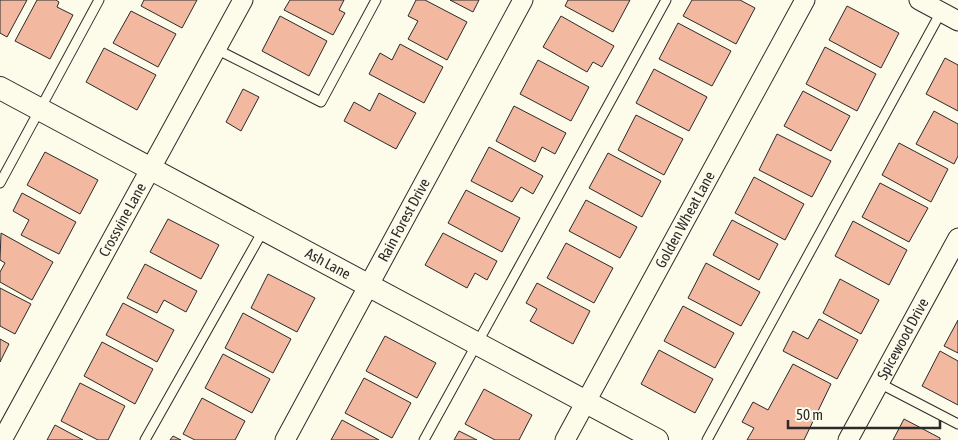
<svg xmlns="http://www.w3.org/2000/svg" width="958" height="440" font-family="'Asap Condensed',sans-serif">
<rect width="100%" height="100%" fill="#fdfbea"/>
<g fill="#f2b8a0" stroke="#2b2b2b">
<path d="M0,0H27L7,37L0,33Z"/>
<path d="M37,0H56L59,2L57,7L73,15L50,59L15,41Z"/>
<path d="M144,0H197L182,28L141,6Z"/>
<path d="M290,0H344L339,10L345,13L333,35L284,10Z"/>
<path d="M416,0H425L467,22L447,60L408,39L418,21L408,16Z"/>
<path d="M450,0H479L473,12Z"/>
<path d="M568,0H630L613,32L565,6Z"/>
<path d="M692,0H740L755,8L736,44L683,16Z"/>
<path d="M847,6L899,33L881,68L829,40Z"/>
<path d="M131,11L176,34L158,67L113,43Z"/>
<path d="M280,16L327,41L309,76L262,51Z"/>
<path d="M561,16L614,46L602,67L593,62L587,72L543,47Z"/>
<path d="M678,23L731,51L712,86L659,59Z"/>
<path d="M400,44L443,67L424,103L369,74L380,53L392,60Z"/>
<path d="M825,47L876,74L857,111L806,84Z"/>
<path d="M104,48L156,75L137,110L86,82Z"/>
<path d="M945,58L958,65V111L926,94Z"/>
<path d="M538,60L589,87L571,121L520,94Z"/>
<path d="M654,69L707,97L689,131L636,103Z"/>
<path d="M243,89L259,97L241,131L226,122Z"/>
<path d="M803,91L850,116L831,151L784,126Z"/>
<path d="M379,93L416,113L396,149L344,121L354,102L370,111Z"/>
<path d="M514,106L566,133L555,154L542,147L535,162L496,141Z"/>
<path d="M934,111L958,124V156L954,164L916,144Z"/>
<path d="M636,115L683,139L664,175L618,150Z"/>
<path d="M777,134L831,161L812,197L759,170Z"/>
<path d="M899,143L948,169L931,202L882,175Z"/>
<path d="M489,147L543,176L533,194L521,187L512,202L471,181Z"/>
<path d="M45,152L98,180L80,214L27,185Z"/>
<path d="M608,153L661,181L642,217L589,188Z"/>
<path d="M754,177L804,204L785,240L735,213Z"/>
<path d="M880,183L928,208L909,242L862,217Z"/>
<path d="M466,190L520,218L502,252L448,223Z"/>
<path d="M22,193L76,222L59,254L21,235L29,220L13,211Z"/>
<path d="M586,200L637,227L620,258L569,231Z"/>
<path d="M168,219L219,245L201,279L150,252Z"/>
<path d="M732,220L778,244L759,280L713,255Z"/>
<path d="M853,221L907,250L889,285L835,256Z"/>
<path d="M1,233L53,262L32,300L0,282V272L5,263L0,260Z"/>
<path d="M443,233L497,261L487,280L475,273L467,288L425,265Z"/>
<path d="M566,243L613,268L594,303L547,278Z"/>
<path d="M706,263L760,292L741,326L688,298Z"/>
<path d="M145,264L197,291L186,312L164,300L157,313L127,298Z"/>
<path d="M268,274L315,298L297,332L251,308Z"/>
<path d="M840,279L879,300L861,334L823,313Z"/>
<path d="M537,283L590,311L573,344L530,321L537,309L526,303Z"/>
<path d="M0,288L31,304L15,334L0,326Z"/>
<path d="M123,303L174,330L157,362L106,335Z"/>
<path d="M683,306L734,333L715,368L664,341Z"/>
<path d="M243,313L291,339L273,373L225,348Z"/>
<path d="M819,319L858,340L837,379L783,351L793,331L808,339Z"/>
<path d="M958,320V353L944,346Z"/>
<path d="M385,336L436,363L417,398L366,371Z"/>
<path d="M0,339L9,344L0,362Z"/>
<path d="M102,342L153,369L135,404L84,376Z"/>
<path d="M659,350L713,379L695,413L641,384Z"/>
<path d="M940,351L958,361V405L922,386Z"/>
<path d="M223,354L270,379L252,413L205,388Z"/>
<path d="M793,364L831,384L804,440H747L754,428L742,422L753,402L768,410Z"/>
<path d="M364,378L411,403L392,438L345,413Z"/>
<path d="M80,383L125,406L108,440H98L61,421Z"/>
<path d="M484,389L532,415L519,440H495L465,424Z"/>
<path d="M202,398L245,421L235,440H195L183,434Z"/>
<path d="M904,419L940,438V440H893Z"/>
<path d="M342,420L379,440H331Z"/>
<path d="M55,425L83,440H47Z"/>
<path d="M459,431L477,440H454Z"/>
<path d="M173,436L181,440H170Z"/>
</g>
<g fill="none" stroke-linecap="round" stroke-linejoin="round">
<defs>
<g id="service">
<path d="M216,49L321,102L376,0"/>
<path d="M0,183L99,0"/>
<path d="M879,383L958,424"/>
<path d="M145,440L264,229"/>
<path d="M424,440L666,0"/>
<path d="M707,440L941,12"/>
</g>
<g id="minor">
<path d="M919,0L958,21"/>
<path id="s1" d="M2,440L243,0"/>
<path id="s2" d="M285,440L523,0"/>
<path id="s3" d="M565,440L805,0"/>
<path id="s4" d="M848,440L958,238"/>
</g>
<g id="tertiary">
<path id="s5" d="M0,88L657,440"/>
</g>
</defs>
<use href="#service" stroke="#2b2b2b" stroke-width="11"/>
<use href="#minor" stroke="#2b2b2b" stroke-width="21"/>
<use href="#tertiary" stroke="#2b2b2b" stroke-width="24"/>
<use href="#service" stroke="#fdfbea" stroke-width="9"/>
<use href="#minor" stroke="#fdfbea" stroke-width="19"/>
<use href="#tertiary" stroke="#fdfbea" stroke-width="22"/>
</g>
<g text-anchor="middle" stroke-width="4" stroke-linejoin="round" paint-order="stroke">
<g font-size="15" fill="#2b2b2b" stroke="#fdfbea">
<text dy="5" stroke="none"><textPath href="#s1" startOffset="251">Crossvine Lane</textPath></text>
<text dy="5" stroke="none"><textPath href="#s2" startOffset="250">Rain Forest Drive</textPath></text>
<text dy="5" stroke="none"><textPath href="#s3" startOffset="251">Golden Wheat Lane</textPath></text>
<text dy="5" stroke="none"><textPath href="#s5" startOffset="372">Ash Lane</textPath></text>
<text dy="5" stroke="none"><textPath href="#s4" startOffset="115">Spicewood Drive</textPath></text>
</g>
</g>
<path d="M788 420v8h152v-8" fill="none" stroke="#2b2b2b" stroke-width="2.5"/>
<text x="796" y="420" font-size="15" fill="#2b2b2b" stroke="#fdfbea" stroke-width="4" paint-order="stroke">50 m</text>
</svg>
